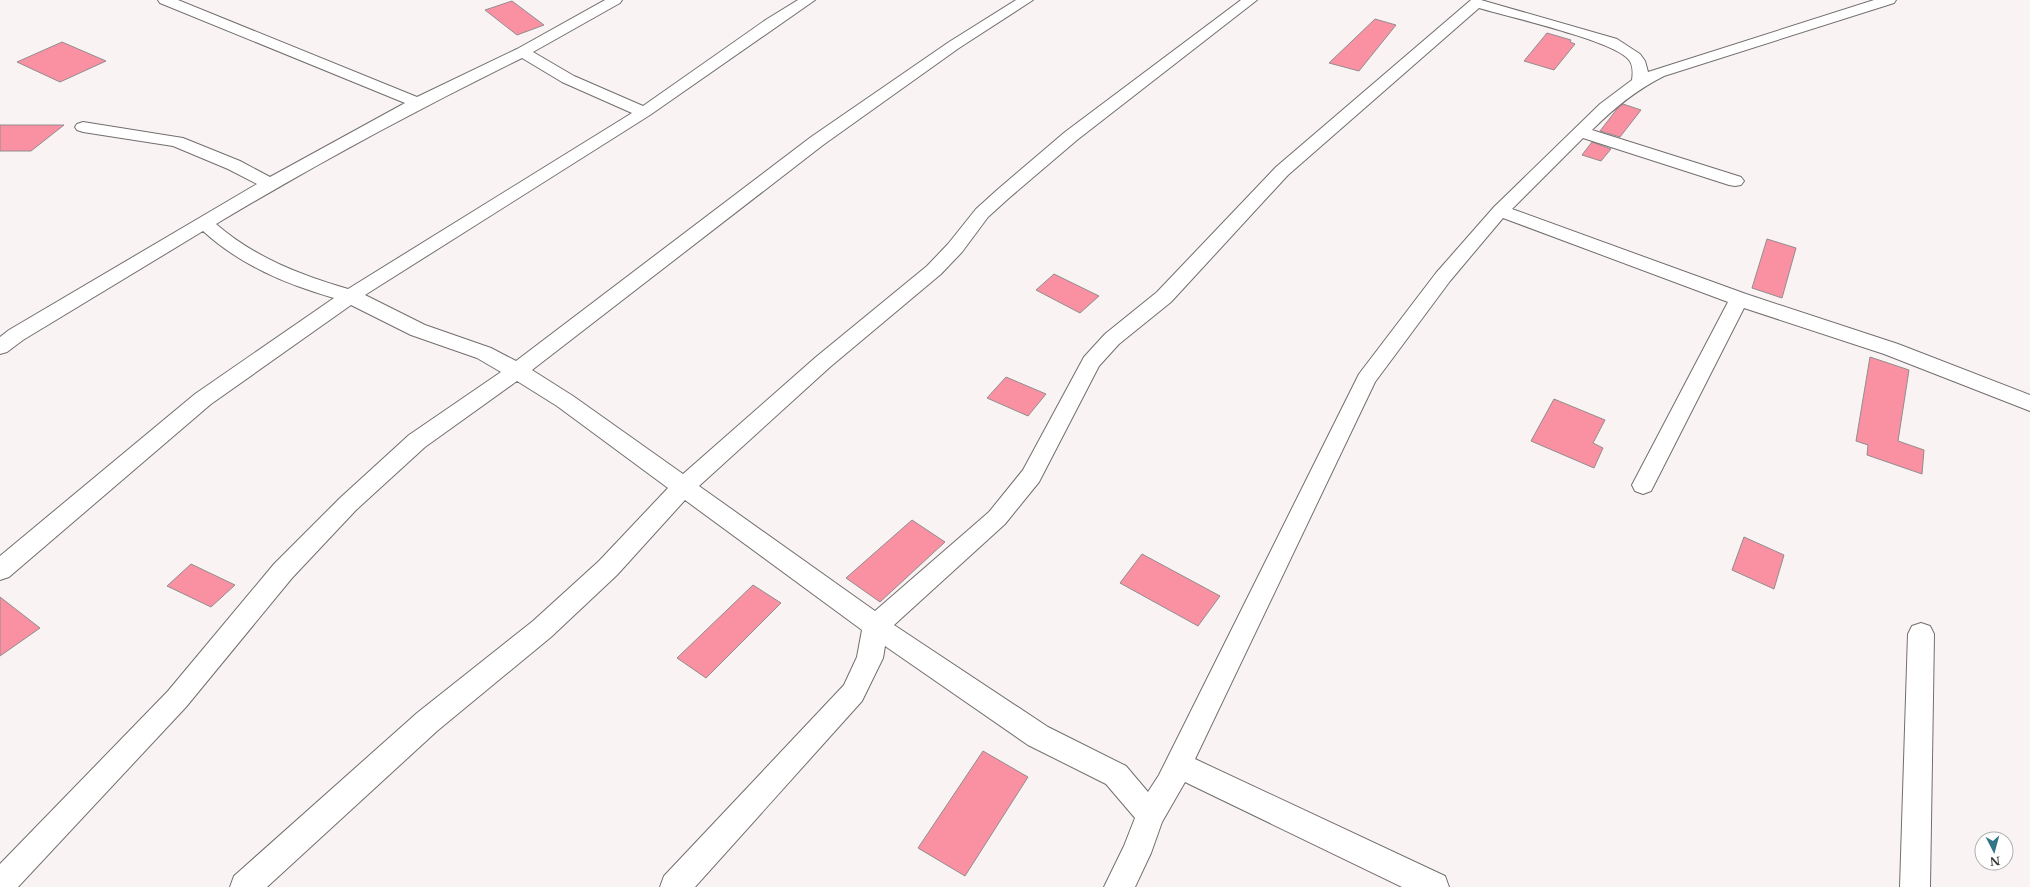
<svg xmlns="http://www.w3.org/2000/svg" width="2030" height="887" font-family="'Libre Baskerville',serif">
<rect width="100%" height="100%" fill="#faf3f4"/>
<g fill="#fa91a3" stroke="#928c8d">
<path d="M512,1L544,25L517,35L485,10Z"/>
<path d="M1375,19L1396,25L1359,71L1329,63Z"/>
<path d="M1547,33L1571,40L1570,42L1575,44L1554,70L1524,61Z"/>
<path d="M62,42L106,61L60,82L17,62Z"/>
<path d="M1623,104L1641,110L1620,137L1600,131L1617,109Z"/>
<path d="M0,125H64L31,151H0Z"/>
<path d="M1592,142L1611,149L1601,161L1582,155Z"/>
<path d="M1767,239L1796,248L1782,298L1752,288Z"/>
<path d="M1054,274L1099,296L1080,313L1036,290Z"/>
<path d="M1870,357L1909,370L1898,441L1924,450L1922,474L1867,455L1868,445L1856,441Z"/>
<path d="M1006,377L1046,394L1028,416L987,398Z"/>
<path d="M1554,399L1605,420L1593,443L1603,448L1594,468L1531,441Z"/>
<path d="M912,520L945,542L880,602L846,578Z"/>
<path d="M1744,537L1784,555L1774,589L1732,570Z"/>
<path d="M1142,554L1220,596L1198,626L1120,583Z"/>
<path d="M191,564L235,585L211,607L167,586Z"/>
<path d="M753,585L781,603L706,678L677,658Z"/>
<path d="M0,597L40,628L0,656Z"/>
<path d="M983,751L1028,777L965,876L918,848Z"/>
</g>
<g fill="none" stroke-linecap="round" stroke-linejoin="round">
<defs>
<g id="minor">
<path d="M158,0H178L417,97L517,49L605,0H622L620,3L533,52L574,76L643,106L767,19L798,0H815L650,115L365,295L425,325L491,348L516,361L811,137L949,42L1016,0H1033L959,48L823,145L532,370L573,396L683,474L816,357L927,266L948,244L976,209L997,190L1065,132L1241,0H1257L1077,140L1009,198L988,217L962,252L941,274L830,367L699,486L875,611L989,512L1023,470L1084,357L1105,334L1157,292L1276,167L1471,0H1481L1617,39L1640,54L1645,61L1648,72L1874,0H1896L1894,3L1664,76C1636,90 1614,108 1592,130L1741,177L1744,181L1741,185L1735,186L1729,185L1583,138L1512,209L1746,294L1898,344L2030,395V411L1884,354L1744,308L1651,491L1643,494L1635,491L1632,485L1728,302L1503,218L1450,281L1375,382L1195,759L1445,876L1449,887H1402L1185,782L1162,822L1151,853L1135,887H1104L1124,846L1135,818L1106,784L1028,745L885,646L883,658L862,701L695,887H660L664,876L844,685L857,657L862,630L685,500L617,575L551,637L437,731L267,887H230L234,876L417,713L533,621L599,561L668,488L557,406L517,381L425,447L356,510L292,578L186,707L18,887H0V864L168,691L274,564L340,498L409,435L501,372L477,358L411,335L351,305L211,404L9,577L0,580V556L195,394L334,298C286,284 240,265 203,231L23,340L7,352L0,354V337L9,330L257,184L228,169L173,146L83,132L77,130L75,127L77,124L83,122L183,138L240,161L270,177L405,103L160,3ZM1479,8C1506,16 1615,41 1629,60C1633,65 1633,74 1632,80L1600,104L1494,207L1436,273L1359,374L1159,775L1148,792L1126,766L1048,727L894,625L1005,524L1039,482L1099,366L1119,344L1171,302L1288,175ZM522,58L562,82L632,113L348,289C300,275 254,257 216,224C316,164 418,109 522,58Z"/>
<path d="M1921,623L1930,626L1934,634L1930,887H1900L1908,634L1912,626Z"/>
</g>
</defs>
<use href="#minor" stroke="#736d6e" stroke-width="2"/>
<use href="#minor" fill="#fff" fill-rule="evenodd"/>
</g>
<g transform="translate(1994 851) rotate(174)"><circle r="19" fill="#ffffff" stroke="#afadae"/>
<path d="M0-3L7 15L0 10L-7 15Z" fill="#327586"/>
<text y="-6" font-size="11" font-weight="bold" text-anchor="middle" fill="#363334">N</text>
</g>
</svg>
